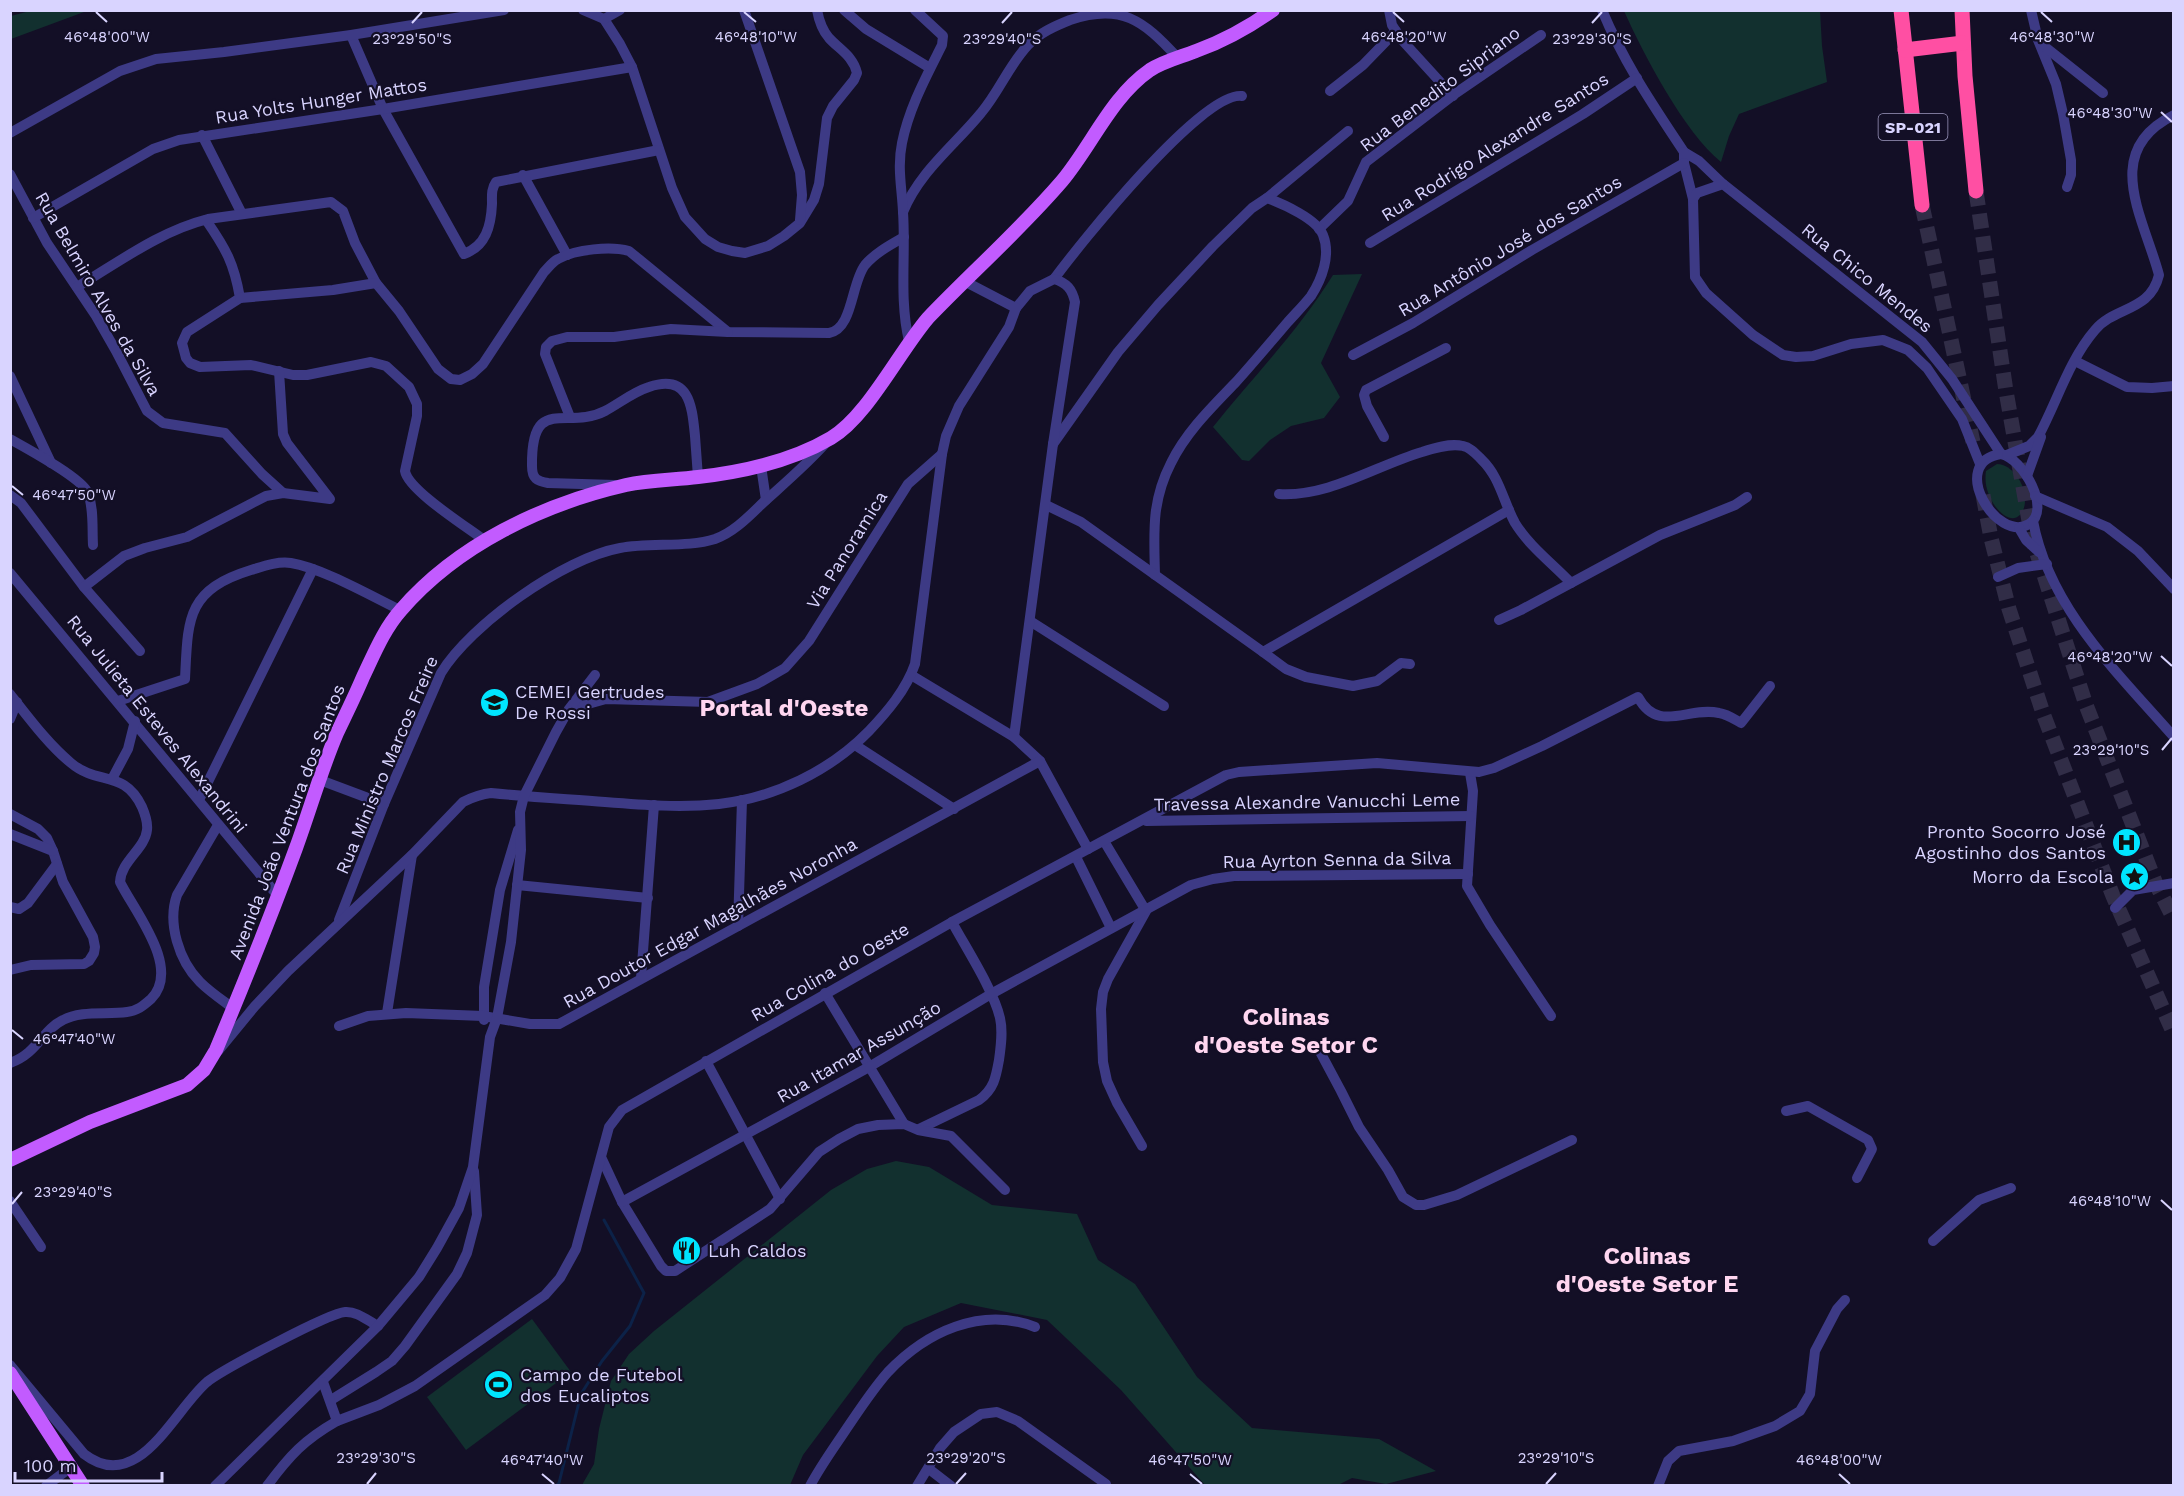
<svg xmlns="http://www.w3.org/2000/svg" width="2184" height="1496" font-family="'Work Sans',sans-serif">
<rect width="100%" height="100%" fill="#130f26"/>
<g fill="#12302f">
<path d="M30,11V10L96,11L84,12L11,39V16Z"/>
<path d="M1624,11H1820L1822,46L1827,82L1739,114L1729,136L1721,162C1684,132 1644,55 1624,11Z"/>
<path d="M1362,274L1321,363L1340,397L1324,418L1291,426L1270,440L1249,461L1242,460L1213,427C1254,376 1299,330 1333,275Z"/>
<path d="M1997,464C2005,464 2011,469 2016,475C2037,502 2018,537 1995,506C1988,496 1984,484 1986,471Z"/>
<path d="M896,1161L929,1167L992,1205L1077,1214L1098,1260L1135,1284L1197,1377L1252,1428L1379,1439L1436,1471L1386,1484L1352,1478L1336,1486L1205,1485L1121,1390L1047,1320L961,1303L904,1327L877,1356L803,1455L790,1485H582L594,1464L599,1429L611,1381L629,1354L654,1331L831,1190L867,1169Z"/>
<path d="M532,1319L571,1372L466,1450L427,1397Z"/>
</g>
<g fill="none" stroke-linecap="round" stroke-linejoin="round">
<path stroke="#0c2248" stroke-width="3" d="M556,1486L559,1483L581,1394L602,1361L630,1326L644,1293L604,1220"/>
<g stroke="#312d47" stroke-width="15" stroke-dasharray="15 8" stroke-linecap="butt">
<path d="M1976,191L2006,391L2032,538L2086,705L2156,884L2174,919"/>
<path d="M1922,205L1973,442"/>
<path d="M1983,495L1991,538L2009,609L2044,716L2113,896L2174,1034"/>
</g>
<g stroke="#3d3a85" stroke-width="10">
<path d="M583,10L604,19L620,44L632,67L672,188L685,217L705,239L718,247L732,251L745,253L768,246L784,236L800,223L814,200L819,184L827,118L833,106L854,80L857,73C853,56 840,50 829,38C822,30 819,21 817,10"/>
<path d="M744,10L800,172L802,195L800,220"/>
<path d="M844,10L866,29L930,68"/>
<path d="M1389,10L1392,25L1401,39L1453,96"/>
<path d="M1602,10C1624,63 1653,105 1684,152L1699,161L1723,184L1922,342L1952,379L2001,454"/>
<path d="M2031,10L2038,40L2056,84L2063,114L2071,160V175L2067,187"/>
<path d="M604,19L620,10"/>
<path d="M351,35L383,109L464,254C486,246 491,226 492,204C492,196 491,189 496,182L659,150"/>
<path d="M2040,43L2103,93"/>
<path d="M1330,91L1363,65L1396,31"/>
<path d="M10,133L120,71L156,59L224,52L351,35L504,10"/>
<path d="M202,135L242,214"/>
<path d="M1684,152V163L1693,199L1695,277L1706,293L1753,335L1783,355L1796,357L1813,356L1851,344L1883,340L1908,350L1927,368L1962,419L1980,464"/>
<path d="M10,174L47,243L96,316L116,351L147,411L163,423L225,433L262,474L283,493"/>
<path d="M523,175L567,255"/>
<path d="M1267,198L1348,131"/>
<path d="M1693,199L1697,193L1723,184"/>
<path d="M903,212C920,171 954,146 981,113C999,92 1009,65 1028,45C1039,33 1055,26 1070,20C1121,3 1143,20 1177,57"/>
<path d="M33,218L153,149L179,140L383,109L632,67"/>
<path d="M206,220C226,249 234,263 240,298L187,332L182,343L186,358L190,363L200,367L251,365L293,375H307L371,362L386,366L409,387L417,404V416L405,471C408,490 467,527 484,540"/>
<path d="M1319,229L1348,201L1366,162L1456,93L1541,35"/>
<path d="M1370,243L1583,114L1637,78"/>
<path d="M1054,279C1080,244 1202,91 1242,96"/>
<path d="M77,287C119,262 160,231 208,219L331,202L343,211L355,243L376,283L399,311L438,369L451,379L460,380L472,374L483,364L544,272C549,267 552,262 558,259C576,249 611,246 629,251L728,332L829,333C853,329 851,283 865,265C875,253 890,245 904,237"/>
<path d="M240,298L333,290L376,283"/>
<path d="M909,341C899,299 906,255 903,212C902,189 897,167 902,143C909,108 926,77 942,45L943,36L915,10"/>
<path d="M1353,355L1413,323L1532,250L1684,163"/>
<path d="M2075,361L2127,387L2152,388L2174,386"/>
<path d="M10,376L51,463"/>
<path d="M570,417L545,354L546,347L552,341L567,337H614L671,329L728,332"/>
<path d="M1384,437L1367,406L1364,395L1366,390L1446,348"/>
<path d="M10,439C26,448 82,478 88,493C94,509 92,528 93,545"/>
<path d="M1053,444L1118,352L1158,305L1213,246L1252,208L1267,198C1283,204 1317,219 1323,235C1331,255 1322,279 1311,296C1304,305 1295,314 1287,323C1270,343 1253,363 1236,382C1212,407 1186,432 1171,463C1151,502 1154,533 1155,575"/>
<path d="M2001,454C2023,458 2052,510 2029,524C1997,544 1947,462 2001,454Z"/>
<path d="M2007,455L2029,446L2038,437C2057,402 2069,360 2095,330C2115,306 2150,312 2159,275C2144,218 2100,151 2174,115"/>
<path d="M761,466L766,500"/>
<path d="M2027,476L2041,437"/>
<path d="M615,485L548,483C537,481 532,479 532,466C531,393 567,431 605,411C620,403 633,392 649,387C690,373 692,407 695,436C696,449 697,463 698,477"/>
<path d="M1279,494C1329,497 1375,466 1422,452C1434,448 1450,443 1463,446C1470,447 1476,454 1481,459C1500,477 1503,501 1515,523C1529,546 1553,564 1571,583"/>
<path d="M10,495L21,503L84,587L140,651"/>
<path d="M2035,496L2107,527L2138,551L2174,589"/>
<path d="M1046,505L1081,522L1263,652L1509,510"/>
<path d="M2033,521C2049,608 2118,673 2174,737"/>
<path d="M2019,528L2026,540L2039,552"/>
<path d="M10,573L278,896"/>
<path d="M1998,577L2018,568L2047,564"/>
<path d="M84,587L124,556L145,548L187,537L266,496L283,493L330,499L287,443L283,434L279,371"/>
<path d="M1499,620L1521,610L1660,535L1735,505L1747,497"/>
<path d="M1030,621L1164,706"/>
<path d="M1263,652L1286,669L1306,677L1353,686L1377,681L1401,663L1410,664"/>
<path d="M911,675L1014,737L1040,761L1088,849"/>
<path d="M10,694C29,718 48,744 71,763C98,786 124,769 142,807C145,814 148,822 147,830C145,849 121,861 120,882C134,911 182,968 151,999C143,1006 137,1011 127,1012C107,1015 81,1010 63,1020C42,1030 38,1053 10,1063"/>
<path d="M118,701L185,679C188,619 186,590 251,570C264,566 278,561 291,563C322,568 371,596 400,610"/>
<path d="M570,709L606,699L708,702L757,684L785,668L809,641L908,484L942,454"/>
<path d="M10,719L17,702"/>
<path d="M1014,737L1053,444L1075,302C1072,289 1067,283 1054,279L1030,291L1016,308"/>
<path d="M855,745L954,809"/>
<path d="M1470,773L1473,791L1467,886L1490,925L1551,1016"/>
<path d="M112,779L128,749L135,721"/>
<path d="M320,780L384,804"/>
<path d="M199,800L313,569"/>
<path d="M10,814L38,829L47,838L53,851L63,882L93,937L95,947L94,953L89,961L84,964L31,965L10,970"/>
<path d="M1146,821L1471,816"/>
<path d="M218,825L177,895C167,923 179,961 200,982C210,992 222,1000 233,1008"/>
<path d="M10,834L53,851"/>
<path d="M1104,841L1146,911L1108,979L1103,992L1101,1009L1103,1062L1107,1081L1117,1103L1142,1146"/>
<path d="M1076,857L1111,928"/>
<path d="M517,885L648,898"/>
<path d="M10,907L19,909L28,903L57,864"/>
<path d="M2115,908L2133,890L2174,883"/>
<path d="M339,920L384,804L441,673C470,625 564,558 620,548C650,542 687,548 715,539C735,532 751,514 766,500C786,482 806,465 825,444"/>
<path d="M738,926L742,800"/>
<path d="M641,978L654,805"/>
<path d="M825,993L904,1124"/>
<path d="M387,1013L412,855"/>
<path d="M484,1020V987L500,890L518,830"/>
<path d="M339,1026L368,1016L406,1013L483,1016L530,1024H559L1040,761"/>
<path d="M1318,1048L1341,1091L1359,1127L1388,1170L1403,1197L1416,1205H1424L1457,1195L1572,1140"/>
<path d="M218,1051L255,1006L288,971L412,855L463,802C473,797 480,794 491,793C529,797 567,799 605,802C643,805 681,808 719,804C774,798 830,771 869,731C887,712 906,690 915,664L942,454L946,436L959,406L1009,327L1016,308L964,281"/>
<path d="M706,1061L780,1199"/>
<path d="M1786,1111L1808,1106L1868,1140L1872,1149L1857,1178"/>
<path d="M919,1129L979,1100C994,1089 996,1077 999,1060C1001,1046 1003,1031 1000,1018C994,991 966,948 952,922"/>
<path d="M602,1159L622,1202L661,1266L666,1271H675L770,1209L819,1152L839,1139L858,1129L878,1125L904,1124L918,1130L951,1136L1005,1190"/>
<path d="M10,1201L41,1247"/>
<path d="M622,1202L869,1067L991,994L1191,885L1213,879L1234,876L1468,874"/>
<path d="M1933,1241L1979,1200L2011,1188"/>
<path d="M10,1365L84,1454C138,1496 174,1410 207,1382C222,1370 329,1313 345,1312C357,1311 368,1321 378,1326"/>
<path d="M331,1400L376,1372L392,1361L405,1346L457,1274L467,1253L477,1215L474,1171"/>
<path d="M337,1421L379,1405L415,1386L545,1295L560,1278L576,1249L609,1127L622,1110L952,922L1226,775L1239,772L1377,763L1479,772L1494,768L1542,746L1638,697C1658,734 1688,706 1719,713C1727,714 1734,719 1741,723L1770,686"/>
<path d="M929,1469L951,1486"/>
<path d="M46,1486L71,1467"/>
<path d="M215,1486L378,1326L419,1277L437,1248L459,1208L473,1167L490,1037L497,1018L511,942L521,850L520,812L524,796L556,732L569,709L595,675"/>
<path d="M267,1486C290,1455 304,1440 337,1421L323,1382"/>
<path d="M810,1486C820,1467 833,1449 845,1431C858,1412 872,1390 888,1372C926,1332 981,1306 1035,1327"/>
<path d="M917,1486L940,1448L954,1432L981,1414L997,1412L1018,1421L1106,1484"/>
<path d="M1658,1486L1668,1461L1679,1451L1733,1441L1775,1426L1800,1411L1810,1394L1815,1351L1837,1309L1845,1300"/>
</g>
<g stroke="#c25bff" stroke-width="14">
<path d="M10,1160L90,1122L187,1085L204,1070L216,1050C244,983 271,916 296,848C310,810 321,770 337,733C346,714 355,696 363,677C374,654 384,629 401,610C457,545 543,504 626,485C650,480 674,480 698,477C742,472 792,461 831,438C867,417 899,352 928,318C972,272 1021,229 1062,181C1092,145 1111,97 1150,70C1164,61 1181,57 1196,51C1224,41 1249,27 1273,10"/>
<path d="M10,1373L83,1486"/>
</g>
<g stroke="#ff4fa3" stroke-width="15">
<path d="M1901,10L1922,205"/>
<path d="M1962,10L1965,76L1976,191"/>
<path d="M1905,50L1963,43"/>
</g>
</g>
<path fill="none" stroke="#d9d4ff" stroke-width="2" d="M96,12L107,22M744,12L756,22M1393,12L1404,22M2041,12L2052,22M412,23L422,12M1002,23L1012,12M1592,23L1602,12M2161,112L2172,122M12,486L23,495M2161,656L2172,666M2162,750L2172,738M12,1030L23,1039M2161,1200L2172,1210M12,1204L22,1192M542,1474L554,1484M1190,1474L1202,1484M1839,1474L1850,1484M367,1484L376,1473M956,1484L966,1473M1546,1484L1556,1473"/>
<defs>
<symbol id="school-disc" viewBox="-11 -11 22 22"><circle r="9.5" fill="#00e5ff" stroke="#130f26"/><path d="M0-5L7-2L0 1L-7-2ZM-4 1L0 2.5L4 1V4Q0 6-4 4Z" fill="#111"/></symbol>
<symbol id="hospital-disc" viewBox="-11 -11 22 22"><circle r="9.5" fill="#00e5ff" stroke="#130f26"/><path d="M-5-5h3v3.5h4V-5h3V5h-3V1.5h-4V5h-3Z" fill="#111"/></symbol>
<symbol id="sight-disc" viewBox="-11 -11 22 22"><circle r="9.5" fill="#00e5ff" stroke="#130f26"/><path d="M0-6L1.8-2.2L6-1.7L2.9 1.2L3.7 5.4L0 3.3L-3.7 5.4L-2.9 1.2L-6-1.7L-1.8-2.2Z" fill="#111"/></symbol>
<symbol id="restaurant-disc" viewBox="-11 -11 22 22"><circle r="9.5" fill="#00e5ff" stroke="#130f26"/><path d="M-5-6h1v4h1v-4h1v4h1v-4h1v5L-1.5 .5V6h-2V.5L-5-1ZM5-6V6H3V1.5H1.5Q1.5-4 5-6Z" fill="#111"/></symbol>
<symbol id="stadium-disc" viewBox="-11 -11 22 22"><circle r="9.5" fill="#00e5ff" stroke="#130f26"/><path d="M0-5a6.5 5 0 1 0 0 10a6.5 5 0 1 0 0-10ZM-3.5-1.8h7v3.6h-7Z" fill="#111"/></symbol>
</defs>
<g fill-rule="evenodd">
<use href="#school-disc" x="478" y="686" width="33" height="33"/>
<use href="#hospital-disc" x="2110" y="826" width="33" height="33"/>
<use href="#sight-disc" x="2118" y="860" width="33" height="33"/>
<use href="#restaurant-disc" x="670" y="1234" width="33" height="33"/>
<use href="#stadium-disc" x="482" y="1368" width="33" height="33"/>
</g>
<g text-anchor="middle" stroke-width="4.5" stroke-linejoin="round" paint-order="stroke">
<rect fill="#130f26" stroke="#9e99be" stroke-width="1.5" x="1878.5" y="114" width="69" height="26" rx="4.5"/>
<g font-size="16" font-weight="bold" fill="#d9d4ff">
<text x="1913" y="133">SP-021</text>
</g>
<g font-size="18" fill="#d9d4ff" stroke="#130f26">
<text transform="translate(1440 89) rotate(-37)" y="6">Rua Benedito Sipriano</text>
<text transform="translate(321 101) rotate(-9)" y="6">Rua Yolts Hunger Mattos</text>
<text transform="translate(1495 147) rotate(-32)" y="6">Rua Rodrigo Alexandre Santos</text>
<text transform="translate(1510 246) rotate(-31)" y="6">Rua Antônio José dos Santos</text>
<text transform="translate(1867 278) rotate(39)" y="6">Rua Chico Mendes</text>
<text transform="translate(98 294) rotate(60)" y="6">Rua Belmiro Alves da Silva</text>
<text transform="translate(847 550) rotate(-58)" y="6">Via Panoramica</text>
<text transform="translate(157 724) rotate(51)" y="6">Rua Julieta Esteves Alexandrini</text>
<text transform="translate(387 765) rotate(-67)" y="6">Rua Ministro Marcos Freire</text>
<text transform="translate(1307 802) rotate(-1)" y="6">Travessa Alexandre Vanucchi Leme</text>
<text transform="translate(287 822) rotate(-69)" y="6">Avenida João Ventura dos Santos</text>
<text transform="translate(1337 860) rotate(-1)" y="6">Rua Ayrton Senna da Silva</text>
<text transform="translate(710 923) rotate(-29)" y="6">Rua Doutor Edgar Magalhães Noronha</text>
<text transform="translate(830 972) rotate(-30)" y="6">Rua Colina do Oeste</text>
<text transform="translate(859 1052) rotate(-30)" y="6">Rua Itamar Assunção</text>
</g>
<g font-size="18" fill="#d9d4ff" stroke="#130f26" text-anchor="start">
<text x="515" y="698">CEMEI Gertrudes<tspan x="515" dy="21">De Rossi</tspan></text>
<text x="2106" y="838" text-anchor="end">Pronto Socorro José<tspan x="2106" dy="21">Agostinho dos Santos</tspan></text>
<text x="2114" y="883" text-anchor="end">Morro da Escola</text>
<text x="708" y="1257">Luh Caldos</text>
<text x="520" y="1381">Campo de Futebol<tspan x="520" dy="21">dos Eucaliptos</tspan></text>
</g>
<g font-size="24" font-weight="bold" fill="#ffd6f0" stroke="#130f26">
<text x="784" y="716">Portal d'Oeste</text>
<text x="1286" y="1025">Colinas<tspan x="1286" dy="28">d'Oeste Setor C</tspan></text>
<text x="1647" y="1264">Colinas<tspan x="1647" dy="28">d'Oeste Setor E</tspan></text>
</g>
</g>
<g font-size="15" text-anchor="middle" fill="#d9d4ff" stroke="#130f26" stroke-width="4.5" stroke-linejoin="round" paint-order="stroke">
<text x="2052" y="42">46°48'30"W</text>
<text x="107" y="42">46°48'00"W</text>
<text x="756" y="42">46°48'10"W</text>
<text x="1404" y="42">46°48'20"W</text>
<text x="412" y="44">23°29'50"S</text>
<text x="1002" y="44">23°29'40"S</text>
<text x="1592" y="44">23°29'30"S</text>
<text x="2110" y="118">46°48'30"W</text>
<text x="74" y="500">46°47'50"W</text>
<text x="2110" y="662">46°48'20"W</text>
<text x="2111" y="755">23°29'10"S</text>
<text x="74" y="1044">46°47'40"W</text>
<text x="73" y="1197">23°29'40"S</text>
<text x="2110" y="1206">46°48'10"W</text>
<text x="376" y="1463">23°29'30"S</text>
<text x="966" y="1463">23°29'20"S</text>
<text x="1556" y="1463">23°29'10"S</text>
<text x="542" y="1465">46°47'40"W</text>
<text x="1190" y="1465">46°47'50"W</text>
<text x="1839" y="1465">46°48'00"W</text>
</g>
<rect width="2184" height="1496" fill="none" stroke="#d9d4ff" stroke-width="24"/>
<path d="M15 1472v9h147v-9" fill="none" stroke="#d9d4ff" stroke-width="3"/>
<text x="24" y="1472" font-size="18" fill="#d9d4ff" stroke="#130f26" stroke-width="4.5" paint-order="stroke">100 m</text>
</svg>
